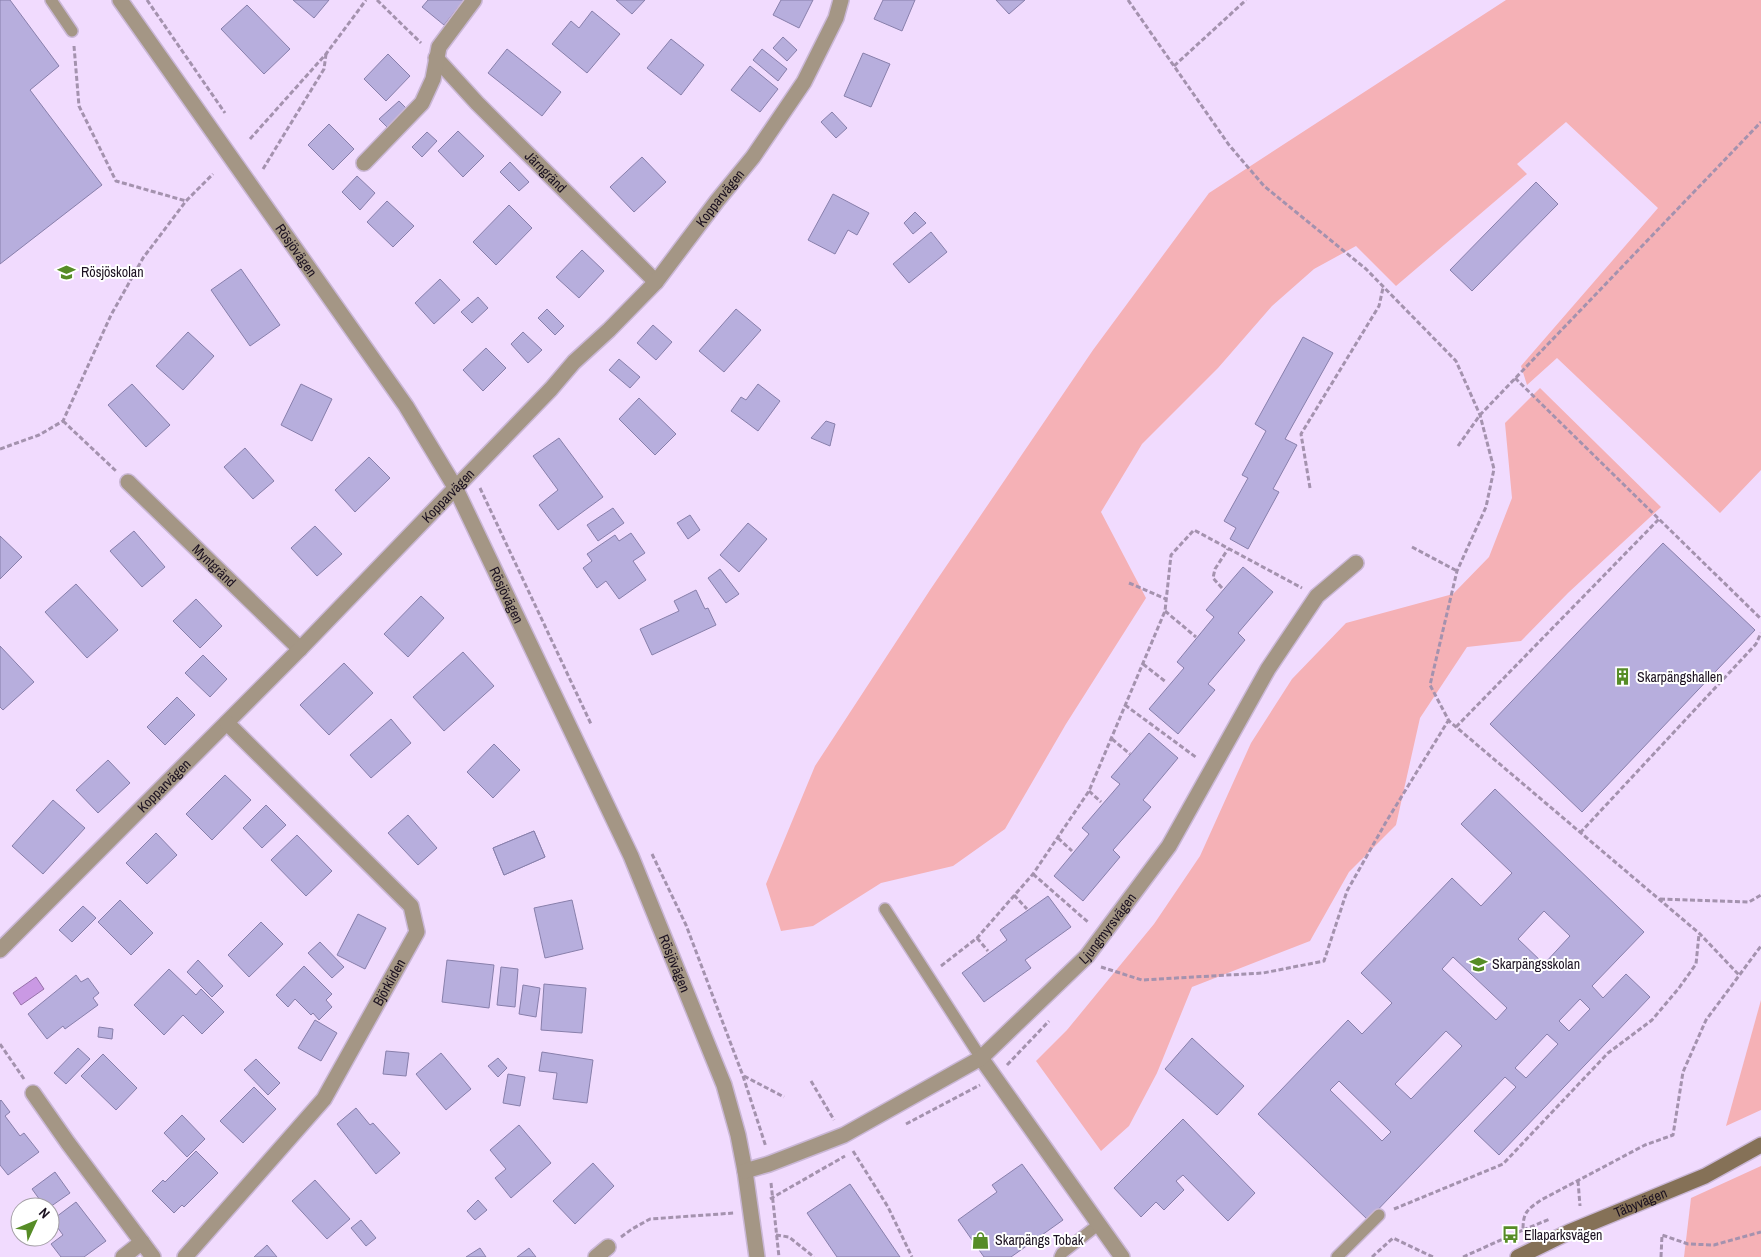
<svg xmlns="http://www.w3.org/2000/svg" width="1761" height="1257" font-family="'Archivo Narrow',sans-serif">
<rect width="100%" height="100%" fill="#f1dbfe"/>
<g fill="#f5b1b6">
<path d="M1506,0H1761V470L1720,513L1557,358L1527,385L1521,366L1658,208L1566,122L1517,164L1527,174L1396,286L1356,246L1314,269L1272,306L1218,368L1142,444L1101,512L1146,598L1066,724L1005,829L953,866L881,883L813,926L781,931L766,884L815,766L930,590L1093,350L1209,193Z"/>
<path d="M1540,388L1661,507L1568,593L1521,641L1467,647L1420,718L1396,825L1349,872L1310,941L1192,987L1157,1073L1129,1126L1101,1151L1036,1061L1067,1030L1154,924L1200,856L1251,743L1292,679L1346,623L1453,594L1489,557L1512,498L1505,423Z"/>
<path d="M1761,1000V1110L1726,1126Z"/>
<path d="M1761,1166V1257H1684L1691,1198Z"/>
</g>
<path fill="#ca99e4" stroke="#9670a9" d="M36,977L44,989L21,1005L13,993Z"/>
<g fill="#b7aedd" stroke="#887fab" fill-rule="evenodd">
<path d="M0,0H10L59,66L30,90L102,185L0,264Z"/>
<path d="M293,0H329L314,18Z"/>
<path d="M428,0H464L444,25L422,7Z"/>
<path d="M616,0H645L632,14Z"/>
<path d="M781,0H813L799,28L773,15Z"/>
<path d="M883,0H915L902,31L874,19Z"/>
<path d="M996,0H1025L1009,14Z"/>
<path d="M247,5L290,49L264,74L221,29Z"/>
<path d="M592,11L620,34L587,73L552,44L571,21L579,28Z"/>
<path d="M783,37L797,50L787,61L773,48Z"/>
<path d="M671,39L704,65L681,95L647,68Z"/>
<path d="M507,49L561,92L542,116L488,73Z"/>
<path d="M762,49L787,69L778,81L753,60Z"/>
<path d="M863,53L890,64L871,107L844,96Z"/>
<path d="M388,54L410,76L386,101L364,79Z"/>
<path d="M750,66L778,89L760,112L731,90Z"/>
<path d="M399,101L409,111L389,129L379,119Z"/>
<path d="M832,112L847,128L836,138L821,122Z"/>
<path d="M329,124L354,149L333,170L308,145Z"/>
<path d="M458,131L484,156L463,177L438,151Z"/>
<path d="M427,132L437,141L422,157L412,147Z"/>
<path d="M642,157L666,182L634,212L610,187Z"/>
<path d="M510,162L529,182L519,191L500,172Z"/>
<path d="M357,176L375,193L360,210L342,192Z"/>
<path d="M1536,182L1558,204L1472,291L1450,270Z"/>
<path d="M833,194L869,213L857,235L848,230L835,254L808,240Z"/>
<path d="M387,201L414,226L393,247L367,222Z"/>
<path d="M509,205L532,228L496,265L473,242Z"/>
<path d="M915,212L926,223L913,234L904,223Z"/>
<path d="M931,232L947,252L909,283L893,264Z"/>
<path d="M582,250L604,271L579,298L556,277Z"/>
<path d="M241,269L280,325L250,346L211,290Z"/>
<path d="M440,279L460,300L434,324L415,303Z"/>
<path d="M478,297L488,308L472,323L461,312Z"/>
<path d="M547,309L564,326L555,335L538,318Z"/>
<path d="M736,309L761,330L724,372L699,351Z"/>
<path d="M653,325L672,342L656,360L637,343Z"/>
<path d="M188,332L214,356L183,390L156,366Z"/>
<path d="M523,332L542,350L528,363L511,344Z"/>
<path d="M1303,337L1333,353L1285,439L1297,445L1273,489L1279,492L1248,549L1230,539L1236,528L1224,521L1248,478L1242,475L1266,431L1255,424Z"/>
<path d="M486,348L506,368L483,391L463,370Z"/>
<path d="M619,359L640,377L630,388L609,370Z"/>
<path d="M132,384L170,425L146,447L108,405Z"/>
<path d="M301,384L332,399L312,441L281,425Z"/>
<path d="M758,384L780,401L758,431L731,411L741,397L746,400Z"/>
<path d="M639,398L676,434L655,455L619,419Z"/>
<path d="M826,421L835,424L830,446L811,438Z"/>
<path d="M559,438L603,497L558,530L539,505L558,490L533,456Z"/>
<path d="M245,448L274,481L253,499L224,467Z"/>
<path d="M369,457L390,478L355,512L335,490Z"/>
<path d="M613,508L624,523L598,541L587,525Z"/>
<path d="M690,515L700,530L688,539L677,523Z"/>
<path d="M748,523L767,539L739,572L720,555Z"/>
<path d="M315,526L342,554L317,576L291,548Z"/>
<path d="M134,531L165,567L142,587L110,551Z"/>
<path d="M631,533L645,553L633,561L646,580L619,599L606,581L597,588L583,568L592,561L587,554L615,535L619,541Z"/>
<path d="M0,536L22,557L0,579Z"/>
<path d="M1663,543L1755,630L1582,812L1490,724Z"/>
<path d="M1243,567L1273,592L1238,633L1245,640L1208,684L1215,690L1178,734L1149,709L1184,668L1177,662L1214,617L1206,610Z"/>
<path d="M720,569L739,594L726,603L708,578Z"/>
<path d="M76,584L118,630L87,658L45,612Z"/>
<path d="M696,590L705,609L708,608L716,625L652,655L640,629L679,611L674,601Z"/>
<path d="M421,596L444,618L408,657L384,634Z"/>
<path d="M196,599L222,626L200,648L173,621Z"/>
<path d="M0,646L34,682L3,710L0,707Z"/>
<path d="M463,652L494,686L444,731L413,697Z"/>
<path d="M203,655L227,679L210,697L185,673Z"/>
<path d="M344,663L373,693L329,735L300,705Z"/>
<path d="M177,697L195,715L165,745L147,727Z"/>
<path d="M391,719L411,743L371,778L350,755Z"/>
<path d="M1149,733L1178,758L1143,800L1151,807L1113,850L1120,857L1083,901L1054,876L1089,834L1082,828L1120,784L1111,777Z"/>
<path d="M494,744L520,770L493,798L467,772Z"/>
<path d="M108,760L130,783L98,813L76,790Z"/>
<path d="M225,775L251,800L212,840L186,814Z"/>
<path d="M1495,789L1644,932L1592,986L1603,998L1626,974L1650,997L1499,1155L1474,1131L1516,1087L1505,1077L1368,1220L1258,1114L1348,1020L1362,1034L1392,1003L1361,973L1452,878L1481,906L1512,873L1461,824ZM1544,911L1570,936L1544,964L1518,939ZM1453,957L1507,1008L1496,1020L1442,969ZM1580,999L1590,1009L1569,1031L1559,1021ZM1446,1031L1462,1046L1411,1099L1395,1084ZM1547,1034L1558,1044L1526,1078L1515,1068ZM1339,1081L1391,1132L1382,1141L1330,1090Z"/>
<path d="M53,800L85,828L43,874L12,846Z"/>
<path d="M266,805L286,825L262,848L243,828Z"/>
<path d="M408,815L437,848L418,865L388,833Z"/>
<path d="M534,831L545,857L504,875L493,848Z"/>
<path d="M534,831L545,857L504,875L493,848Z"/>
<path d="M156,833L177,855L147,884L126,863Z"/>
<path d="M297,835L332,871L306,896L271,860Z"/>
<path d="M1048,896L1071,927L1025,960L1031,968L984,1002L962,973L1007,940L1000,930Z"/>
<path d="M120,900L153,933L131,955L98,922Z"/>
<path d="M572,900L583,949L545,958L534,908Z"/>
<path d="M83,906L96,918L72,942L59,930Z"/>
<path d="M358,914L386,928L365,969L337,955Z"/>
<path d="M261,922L283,944L249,977L228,955Z"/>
<path d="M320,942L344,967L332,978L308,953Z"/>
<path d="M198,960L223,986L212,997L187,972Z"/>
<path d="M447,960L494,965L489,1008L442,1002Z"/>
<path d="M304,966L332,994L326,1000L332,1007L319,1020L313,1013L311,1015L295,999L288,1007L276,995Z"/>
<path d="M501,967L518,969L515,1007L497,1005Z"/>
<path d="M169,969L196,995L201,989L224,1012L202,1034L183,1015L164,1035L134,1005Z"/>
<path d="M76,975L81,982L88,978L99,993L93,998L98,1005L65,1029L63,1026L47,1039L28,1014Z"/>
<path d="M544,984L586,988L582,1033L541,1030Z"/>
<path d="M523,985L540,988L536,1017L519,1014Z"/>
<path d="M315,1020L337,1033L321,1061L298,1048Z"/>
<path d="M99,1027L113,1029L112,1039L98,1037Z"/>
<path d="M1192,1038L1244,1086L1217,1115L1165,1069Z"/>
<path d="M78,1048L90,1059L66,1084L54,1073Z"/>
<path d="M386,1051L409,1053L406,1076L383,1074Z"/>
<path d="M542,1052L593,1060L587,1103L553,1099L557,1073L539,1071Z"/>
<path d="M441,1053L471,1089L446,1110L416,1074Z"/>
<path d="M103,1054L137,1088L116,1110L81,1076Z"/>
<path d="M498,1058L507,1068L498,1077L488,1066Z"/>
<path d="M256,1059L280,1083L268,1095L244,1070Z"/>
<path d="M508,1074L525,1077L520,1106L503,1103Z"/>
<path d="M254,1087L276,1109L243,1143L220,1121Z"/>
<path d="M1,1100L10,1112L5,1116L20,1136L24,1133L39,1152L8,1175L0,1165V1101Z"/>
<path d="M356,1108L370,1125L373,1123L400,1153L376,1174L337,1124Z"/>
<path d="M182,1115L205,1139L187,1157L164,1133Z"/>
<path d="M1183,1119L1255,1193L1228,1221L1183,1175L1176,1181L1184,1190L1164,1210L1156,1202L1141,1217L1114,1188Z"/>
<path d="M519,1125L551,1163L511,1198L495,1178L506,1169L490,1150Z"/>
<path d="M196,1151L218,1173L184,1207L182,1205L174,1213L152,1191L163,1180L165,1182Z"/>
<path d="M593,1163L614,1186L575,1224L553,1201Z"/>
<path d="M1022,1164L1063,1220L1011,1257H984L958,1220L997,1192L992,1185Z"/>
<path d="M55,1172L70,1193L50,1207H45L32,1189Z"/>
<path d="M315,1180L350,1219L327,1239L292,1201Z"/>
<path d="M850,1184L900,1257H837L807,1213Z"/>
<path d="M478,1200L487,1210L475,1220L467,1211Z"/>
<path d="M76,1202L106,1241L84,1257H61L51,1244L63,1235L52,1220Z"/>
<path d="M361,1220L376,1238L366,1246L351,1228Z"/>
<path d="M267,1245L277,1257H254Z"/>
<path d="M480,1248L486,1257H466Z"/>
<path d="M529,1248L536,1257H517Z"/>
</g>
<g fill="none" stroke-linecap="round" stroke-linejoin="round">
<defs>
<g id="lane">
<path d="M51,0L72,31"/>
<path d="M885,909L981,1058"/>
<path d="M1060,1257L1062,1253L1099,1224"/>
<path d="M1337,1257L1379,1215"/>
</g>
<g id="street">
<path id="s1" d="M120,0L406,406L455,487L631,856L724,1085L738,1135L745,1171L757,1257"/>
<path id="s2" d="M436,58L477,103L656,282"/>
<path d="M364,163L422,103L433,79L439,47L474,0"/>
<path id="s3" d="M128,482L300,649"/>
<path id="s4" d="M0,950L300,649L551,389L574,362L609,330L656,282L717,201L753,157L804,82L836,18L841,0"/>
<path d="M981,1058L1122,1257"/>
<path d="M33,1093L68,1143L153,1257"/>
<path id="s5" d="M745,1171L769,1164L844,1135L981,1058L1087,956L1169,846L1268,669L1317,596L1356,563"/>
<path d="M123,1257L142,1242"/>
<path id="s6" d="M185,1257L324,1099L417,932L411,906L227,723"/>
<path d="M596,1257L608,1247"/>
</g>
<g id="secondary">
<path id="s7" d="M1518,1257L1569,1232L1705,1176L1761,1145"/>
</g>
</defs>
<use href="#lane" stroke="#cab7d6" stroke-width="14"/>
<use href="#street" stroke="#cab7d6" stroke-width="18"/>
<use href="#secondary" stroke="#cab7d6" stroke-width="18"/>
<g stroke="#a492ae" stroke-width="3" stroke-dasharray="5 2.5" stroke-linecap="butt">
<path d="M147,0L225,113"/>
<path d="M377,0L421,43"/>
<path d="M1128,0L1229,145L1264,186L1366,269L1456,361L1480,415L1494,469L1486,507L1457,571L1430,685L1449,721L1700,934L1739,975"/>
<path d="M74,46L79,106L116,181L186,201"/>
<path d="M1174,66L1246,0"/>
<path d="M250,139L326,54L366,0"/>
<path d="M263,169L324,69L326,54"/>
<path d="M1515,378L1761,619"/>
<path d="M63,421L116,471"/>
<path d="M1458,446L1480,415L1761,122"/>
<path d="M0,449L39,435L63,421L111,315L143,258L186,201L213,174"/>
<path d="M480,488L591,724"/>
<path d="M1310,488L1301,434L1379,306L1383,288"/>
<path d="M1412,547L1457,571"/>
<path d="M1129,583L1166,599"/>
<path d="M1222,588L1213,578L1215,569L1228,549"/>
<path d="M1165,611L1196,637"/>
<path d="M1143,664L1166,682"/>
<path d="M1125,705L1197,758"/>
<path d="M1456,727L1659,519"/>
<path d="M1112,739L1130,754"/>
<path d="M1089,791L1101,802"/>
<path d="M1580,833L1756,644L1761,633"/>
<path d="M1058,838L1072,851"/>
<path d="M652,854L686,925L743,1076L766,1147"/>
<path d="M1033,874L1089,923"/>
<path d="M1014,895L1027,909"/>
<path d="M1660,899L1749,902L1761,895"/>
<path d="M977,938L988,951"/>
<path d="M941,966L977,938L1033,874L1089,791L1165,611L1171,555L1194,530L1302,588"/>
<path d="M1101,967L1142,980L1263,973L1324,961L1347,891L1386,822L1448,721"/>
<path d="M0,1044L24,1079"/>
<path d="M1007,1065L1049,1021"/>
<path d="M744,1076L784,1097"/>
<path d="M811,1081L834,1120"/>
<path d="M906,1124L980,1085"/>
<path d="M853,1151L888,1207L912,1257"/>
<path d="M1578,1181L1580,1206"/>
<path d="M771,1183L779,1257"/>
<path d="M770,1199L845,1156"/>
<path d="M1394,1209L1503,1164L1608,1053L1652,1020L1679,988L1696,964L1699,934"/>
<path d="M1523,1230L1550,1219"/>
<path d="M776,1235L789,1237L814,1257"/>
<path d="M621,1237L632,1229L650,1219L734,1213"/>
<path d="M1372,1257L1393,1238L1433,1257"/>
<path d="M1463,1257L1523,1230C1523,1212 1527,1210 1541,1200L1645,1145L1673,1135L1683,1072L1706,1020L1761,946"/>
<path d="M1661,1257L1662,1235L1688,1244L1714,1245L1761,1232"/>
</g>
<use href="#lane" stroke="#a49685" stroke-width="11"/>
<use href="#street" stroke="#a49685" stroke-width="15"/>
<use href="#secondary" stroke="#857157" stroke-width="15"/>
</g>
<defs>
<symbol id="school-bare" viewBox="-9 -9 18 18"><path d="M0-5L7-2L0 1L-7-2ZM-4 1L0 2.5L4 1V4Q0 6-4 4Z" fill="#568c26" stroke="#fff" stroke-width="2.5" paint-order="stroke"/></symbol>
<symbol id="building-bare" viewBox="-9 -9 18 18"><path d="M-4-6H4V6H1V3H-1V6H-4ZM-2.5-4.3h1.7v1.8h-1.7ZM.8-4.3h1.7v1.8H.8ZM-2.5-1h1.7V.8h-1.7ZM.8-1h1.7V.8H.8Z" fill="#568c26" stroke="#fff" stroke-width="2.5" paint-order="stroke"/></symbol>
<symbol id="bus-bare" viewBox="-9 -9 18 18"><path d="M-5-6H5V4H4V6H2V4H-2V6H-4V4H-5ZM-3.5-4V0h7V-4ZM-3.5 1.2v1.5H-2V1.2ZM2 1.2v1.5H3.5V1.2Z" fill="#568c26" stroke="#fff" stroke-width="2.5" paint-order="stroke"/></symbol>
<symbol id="shop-bare" viewBox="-9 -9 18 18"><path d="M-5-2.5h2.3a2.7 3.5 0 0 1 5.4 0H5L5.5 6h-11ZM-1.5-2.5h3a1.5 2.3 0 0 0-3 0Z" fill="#568c26" stroke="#fff" stroke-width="2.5" paint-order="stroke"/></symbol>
</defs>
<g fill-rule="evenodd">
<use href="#school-bare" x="54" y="260" width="25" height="25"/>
<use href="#building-bare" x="1610" y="664" width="25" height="25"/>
<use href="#school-bare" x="1466" y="952" width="25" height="25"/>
<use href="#bus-bare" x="1498" y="1222" width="25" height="25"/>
<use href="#shop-bare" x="968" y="1228" width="25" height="25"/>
</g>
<g text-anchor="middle" stroke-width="4" stroke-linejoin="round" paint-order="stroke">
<g font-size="14" fill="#1b1120" stroke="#fff">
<text dy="5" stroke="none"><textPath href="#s2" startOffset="158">Järngränd</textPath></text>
<text dy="5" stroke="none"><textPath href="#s4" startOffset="1042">Kopparvägen</textPath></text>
<text dy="5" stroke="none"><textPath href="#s1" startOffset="306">Rösjövägen</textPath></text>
<text dy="5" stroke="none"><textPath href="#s4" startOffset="638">Kopparvägen</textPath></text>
<text dy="5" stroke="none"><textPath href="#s3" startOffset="120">Myntgränd</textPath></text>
<text dy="5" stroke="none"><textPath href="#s1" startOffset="711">Rösjövägen</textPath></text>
<text dy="5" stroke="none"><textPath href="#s4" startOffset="232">Kopparvägen</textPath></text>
<text dy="5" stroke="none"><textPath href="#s5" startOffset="444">Ljungmyrsvägen</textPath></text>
<text dy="5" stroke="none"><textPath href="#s1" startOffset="1116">Rösjövägen</textPath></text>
<text dy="5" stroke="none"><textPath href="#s6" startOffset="344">Björkliden</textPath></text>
<text dy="5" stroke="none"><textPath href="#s7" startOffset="134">Täbyvägen</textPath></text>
</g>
<g font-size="14" fill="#1b1120" stroke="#fff" text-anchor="start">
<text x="81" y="277">Rösjöskolan</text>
<text x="1637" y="682">Skarpängshallen</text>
<text x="1492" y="969">Skarpängsskolan</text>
<text x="1524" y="1240">Ellaparksvägen</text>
<text x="995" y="1245">Skarpängs Tobak</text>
</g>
</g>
<g transform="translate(35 1222) rotate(46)"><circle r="24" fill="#ffffff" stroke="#a4a0a6"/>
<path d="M0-4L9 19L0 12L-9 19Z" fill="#568c26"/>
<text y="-8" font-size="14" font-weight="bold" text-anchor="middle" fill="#1b1120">N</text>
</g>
</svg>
